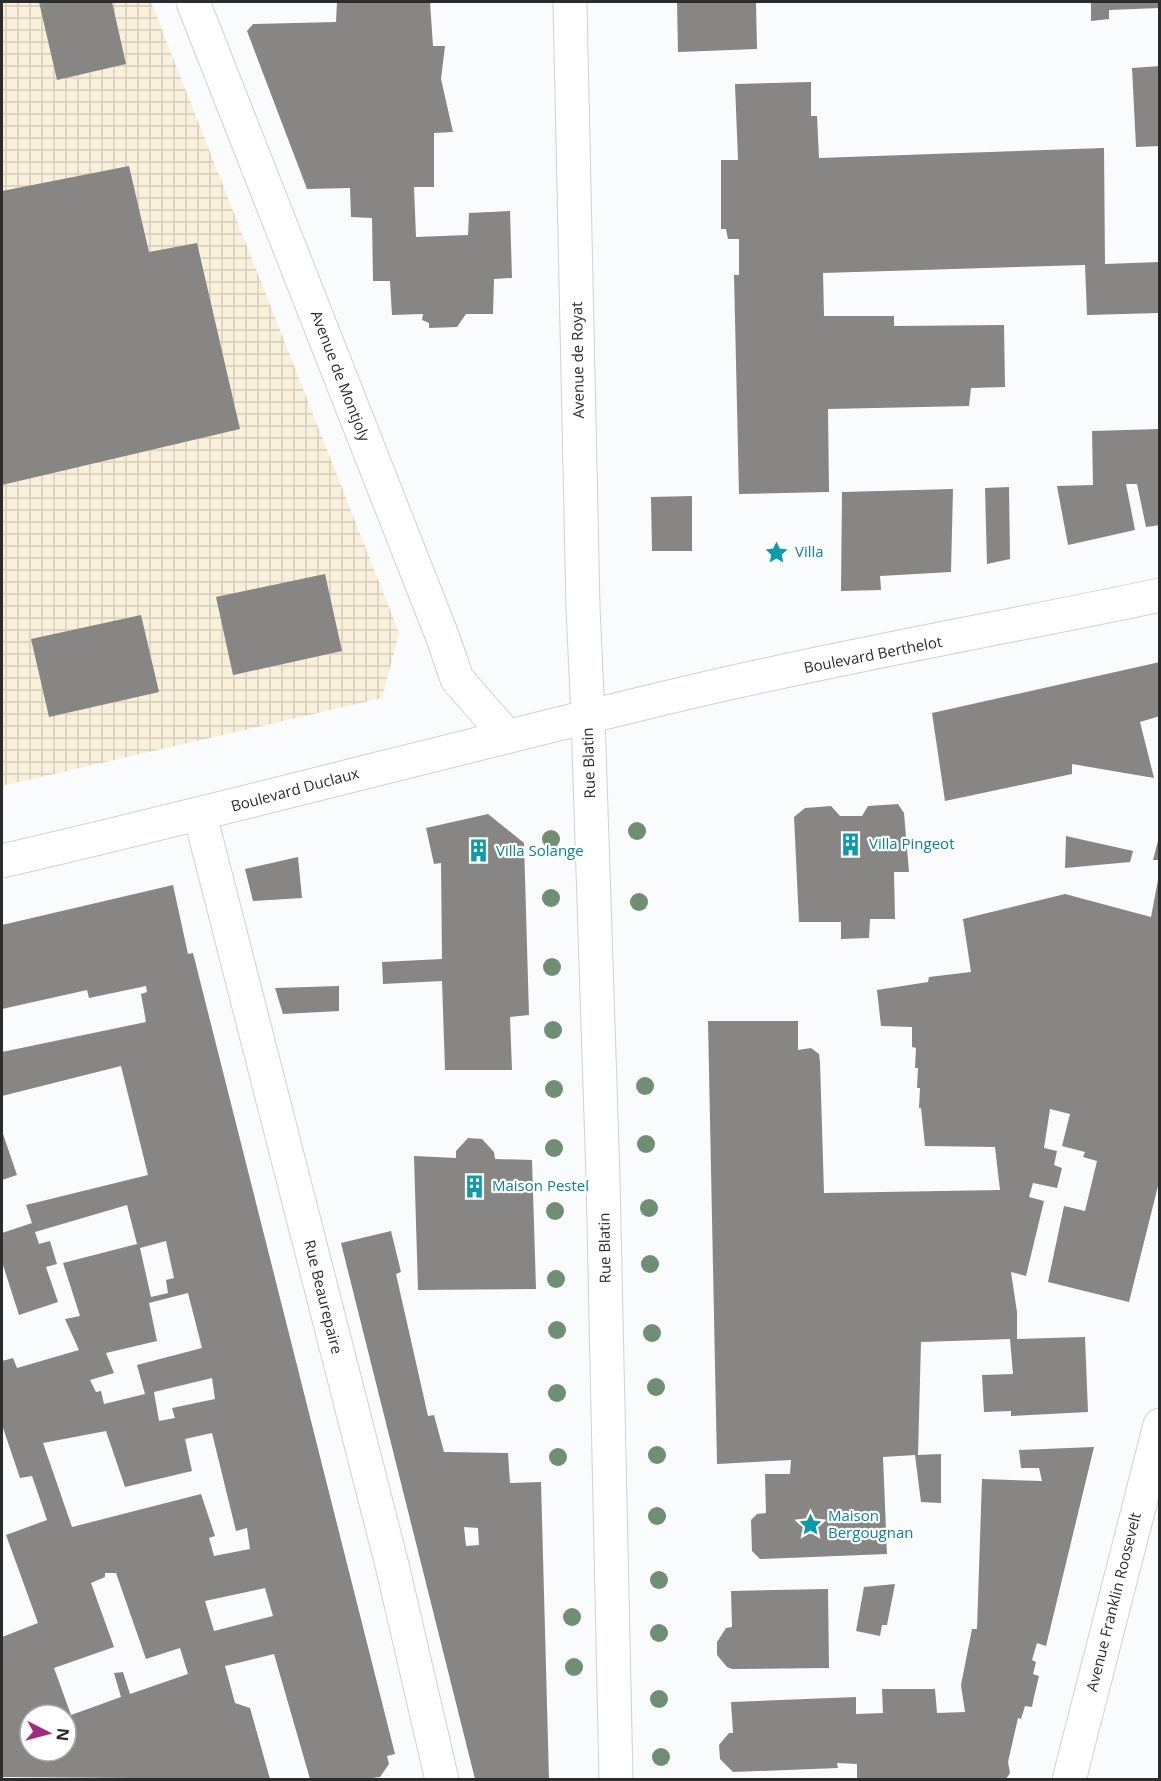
<svg xmlns="http://www.w3.org/2000/svg" width="1161" height="1781" font-family="'Open Sans',sans-serif">
<defs>
<pattern id="industrial-grid" width="8" height="8" patternUnits="userSpaceOnUse" patternTransform="scale(1.5)"><rect width="8" height="8" fill="#f9f0db"/><path d="M0 4h8M4 0v8" fill="none" stroke="#d6cebc"/></pattern>
</defs>
<rect width="100%" height="100%" fill="#fafbfd"/>
<path fill="url(#industrial-grid)" d="M2,2H151L399,633L382,698L2,786Z"/>
<g fill="#888684" fill-rule="evenodd">
<path d="M39,2H112L126,64L57,80Z"/>
<path d="M337,2H430L433,46H445L441,79L453,132L434,133V187H414L416,237L468,235L469,213L510,211L512,278L494,279L493,314H466L457,327L429,328V323L422,320L423,314L392,315L390,281H373L372,218L351,217L350,188L307,189L247,31L253,24L336,22Z"/>
<path d="M677,2H756L757,49L678,52Z"/>
<path d="M1091,2H1160V8L1109,10V19L1091,21Z"/>
<path d="M1160,66V146L1136,147L1132,68Z"/>
<path d="M811,82V116H817L819,158L1104,148L1105,264L1160,262V313L1087,315L1085,265L823,273L824,316H894V326L1004,325L1005,387L971,388L969,406L828,409L829,492L739,494L734,275H739V239H728L726,229H721V160H738L735,84Z"/>
<path d="M129,166L149,252L197,243L240,429L2,485V191Z"/>
<path d="M1160,429V525L1146,527L1137,484H1126L1135,530L1068,545L1057,486L1093,485L1092,431Z"/>
<path d="M1009,487L1010,559L987,564L985,488Z"/>
<path d="M953,489L951,572L880,576L881,590L841,591L842,492Z"/>
<path d="M692,496V551H652L651,497Z"/>
<path d="M325,574L342,651L233,675L216,597Z"/>
<path d="M141,615L159,692L49,717L31,639Z"/>
<path d="M1160,662V716L1140,722L1154,778L1072,764V774L945,801L932,713Z"/>
<path d="M898,804L904,813L909,872H894L895,919H870L869,938L841,939V922H799L794,817L805,808L831,806L840,816H862L868,806Z"/>
<path d="M488,814L524,843L529,1015L510,1017L512,1070H445L442,981L383,984L382,962L442,959L441,863L434,864L426,828Z"/>
<path d="M1066,836L1133,851L1130,862L1065,868Z"/>
<path d="M1159,837L1160,860H1153Z"/>
<path d="M298,857L302,898L253,901L245,869Z"/>
<path d="M1158,880L1160,1178L1129,1302L1048,1282L1064,1206L1085,1211L1097,1161L1083,1157L1085,1152L1062,1146L1070,1114L1050,1109L1044,1148L1057,1151L1054,1165L1062,1168L1057,1188L1033,1183L1029,1197L1044,1201L1026,1276L1011,1272L1017,1312V1339L1085,1337L1088,1412L1011,1416V1411L984,1412L982,1375L1013,1374L1010,1339L921,1342L918,1455L941,1454V1503L921,1502L915,1455L883,1457L887,1554L760,1559L752,1551L751,1520L757,1514L766,1513L765,1474H790L791,1460L717,1464L708,1021H798V1050L811,1048L819,1054L820,1062L824,1193L1000,1190L995,1147L925,1146L921,1108H919L920,1088H917L918,1068H915L916,1048L912,1047V1027L881,1026L877,990L928,982L929,977L971,972L963,919L1065,894L1151,917Z"/>
<path d="M173,885L188,954L193,953L395,1754L387,1756L389,1764L380,1777L364,1779H310L274,1654L225,1666L235,1703L250,1708L270,1779L2,1777V1637L38,1623L6,1535L47,1520L32,1476L20,1478L2,1425V1361L13,1358L17,1368L79,1350L65,1319L80,1316L63,1263L137,1244L127,1205L35,1232L39,1244L50,1241L57,1264L46,1267L58,1302L19,1315L2,1262V1233L32,1223L26,1205L148,1175L121,1066L2,1096V1052L146,1022L141,994L147,992L146,986L89,998L87,990L2,1009V925ZM166,1241L174,1278L166,1280L168,1293L151,1297L140,1248ZM188,1293L202,1348L137,1365L145,1394L104,1404L101,1391L96,1392L90,1380L114,1373L106,1353L157,1341L149,1303ZM212,1378L215,1399L172,1408L175,1418L159,1421L154,1392ZM106,1431L125,1487L192,1471L185,1439L212,1433L236,1531L247,1528L250,1549L214,1556L209,1538L215,1536L201,1494L72,1527L43,1443ZM105,1573H116L146,1659L180,1648L188,1674L130,1694L123,1672L114,1673L121,1697L71,1715L54,1668L114,1647L91,1583L105,1577ZM265,1588L273,1616L214,1631L205,1601ZM30,1715H66V1751H30Z"/>
<path d="M339,986V1011L283,1014L275,988Z"/>
<path d="M2,1131L17,1175L2,1180Z"/>
<path d="M468,1138L482,1139L494,1152L495,1159L532,1160L536,1289L418,1290L414,1156L456,1158V1151Z"/>
<path d="M391,1231L401,1272L396,1274L428,1416L434,1415L444,1452L508,1453L510,1483L541,1482L549,1779H475L341,1243ZM464,1527L478,1528L479,1545L466,1546Z"/>
<path d="M1094,1447L1046,1646L1037,1643L1032,1660L1036,1662L1033,1674L1039,1676L1034,1697L1032,1707L1025,1706L1021,1719L1018,1718L1008,1762L1010,1773L1006,1779H857V1764L837,1763L838,1768L733,1772L720,1759L719,1745L729,1733H733L731,1702L856,1697V1714L883,1713L882,1689H935L937,1713L965,1712L961,1685L972,1629H977L982,1479L1042,1481L1039,1468H1021L1019,1450Z"/>
<path d="M895,1584L887,1625H882L880,1636L856,1631L864,1587Z"/>
<path d="M828,1589L829,1668L732,1669L727,1667L717,1655V1642L726,1628L732,1627L731,1591Z"/>
</g>
<g fill="none" stroke-linecap="round" stroke-linejoin="round">
<defs>
<g id="minor">
<path d="M193,2L443,638L457,679L507,736"/>
<path d="M588,717L603,1178L616,1780"/>
<path d="M200,815L392,1565L442,1780"/>
<path d="M1069,1780L1160,1425"/>
</g>
<g id="major">
<path d="M570,2L583,607L588,717"/>
<path d="M2,861C236,807 469,744 703,689C854,654 1008,627 1160,595"/>
</g>
</defs>
<use href="#minor" stroke="#d0d1d3" stroke-width="35"/>
<use href="#major" stroke="#d0d1d3" stroke-width="35"/>
<use href="#minor" stroke="#fff" stroke-width="33"/>
<use href="#major" stroke="#fff" stroke-width="33"/>
</g>
<g fill="#708e74">
<circle cx="637" cy="831" r="9"/>
<circle cx="551" cy="839" r="9"/>
<circle cx="551" cy="898" r="9"/>
<circle cx="639" cy="902" r="9"/>
<circle cx="552" cy="967" r="9"/>
<circle cx="553" cy="1030" r="9"/>
<circle cx="645" cy="1086" r="9"/>
<circle cx="554" cy="1089" r="9"/>
<circle cx="646" cy="1144" r="9"/>
<circle cx="554" cy="1148" r="9"/>
<circle cx="649" cy="1208" r="9"/>
<circle cx="555" cy="1211" r="9"/>
<circle cx="650" cy="1264" r="9"/>
<circle cx="556" cy="1279" r="9"/>
<circle cx="557" cy="1330" r="9"/>
<circle cx="652" cy="1333" r="9"/>
<circle cx="656" cy="1387" r="9"/>
<circle cx="557" cy="1393" r="9"/>
<circle cx="657" cy="1455" r="9"/>
<circle cx="558" cy="1457" r="9"/>
<circle cx="657" cy="1516" r="9"/>
<circle cx="659" cy="1580" r="9"/>
<circle cx="572" cy="1617" r="9"/>
<circle cx="659" cy="1633" r="9"/>
<circle cx="574" cy="1667" r="9"/>
<circle cx="659" cy="1699" r="9"/>
<circle cx="661" cy="1757" r="9"/>
</g>
<defs>
<symbol id="sight-bare" viewBox="-9 -9 18 18"><path d="M0-6L1.8-2.2L6-1.7L2.9 1.2L3.7 5.4L0 3.3L-3.7 5.4L-2.9 1.2L-6-1.7L-1.8-2.2Z" fill="#0f9aa8" stroke="#fff" stroke-width="2.5" paint-order="stroke"/></symbol>
<symbol id="building-bare" viewBox="-9 -9 18 18"><path d="M-4-6H4V6H1V3H-1V6H-4ZM-2.5-4.3h1.7v1.8h-1.7ZM.8-4.3h1.7v1.8H.8ZM-2.5-1h1.7V.8h-1.7ZM.8-1h1.7V.8H.8Z" fill="#0f9aa8" stroke="#fff" stroke-width="2.5" paint-order="stroke"/></symbol>
</defs>
<g fill-rule="evenodd">
<use href="#sight-bare" x="760" y="536" width="33" height="33"/>
<use href="#building-bare" x="834" y="828" width="33" height="33"/>
<use href="#building-bare" x="462" y="834" width="33" height="33"/>
<use href="#building-bare" x="458" y="1170" width="33" height="33"/>
<use href="#sight-bare" x="794" y="1508" width="33" height="33"/>
</g>
<g text-anchor="middle" stroke-width="4.5" stroke-linejoin="round" paint-order="stroke">
<g font-size="15" fill="#2c2c2d" stroke="#fff">
<text transform="translate(578 360) rotate(-91)" y="5">Avenue de Royat</text>
<text transform="translate(340 376) rotate(69)" y="5">Avenue de Montjoly</text>
<text transform="translate(873 655) rotate(-11)" y="5">Boulevard Berthelot</text>
<text transform="translate(589 763) rotate(-92)" y="5">Rue Blatin</text>
<text transform="translate(295 790) rotate(-15)" y="5">Boulevard Duclaux</text>
<text transform="translate(605 1248) rotate(-91)" y="5">Rue Blatin</text>
<text transform="translate(323 1297) rotate(76)" y="5">Rue Beaurepaire</text>
<text transform="translate(1114 1602) rotate(-76)" y="5">Avenue Franklin Roosevelt</text>
</g>
<g font-size="15" fill="#0d838f" stroke="#fff" text-anchor="start">
<text x="795" y="557">Villa</text>
<text x="869" y="849">Villa Pingeot</text>
<text x="496" y="856">Villa Solange</text>
<text x="492" y="1191">Maison Pestel</text>
<text x="828" y="1521">Maison<tspan x="828" dy="17">Bergougnan</tspan></text>
</g>
</g>
<rect width="1161" height="1781" fill="none" stroke="#2c2c2d" stroke-width="6"/>
<g transform="translate(48 1733) rotate(96)"><circle r="28" fill="#ffffff" stroke="#ababab" stroke-width="1.5"/>
<path d="M0-4.5L10 22L0 15L-10 22Z" fill="#a22b83"/>
<text y="-9" font-size="16" font-weight="bold" text-anchor="middle" fill="#2c2c2d">N</text>
</g>
</svg>
